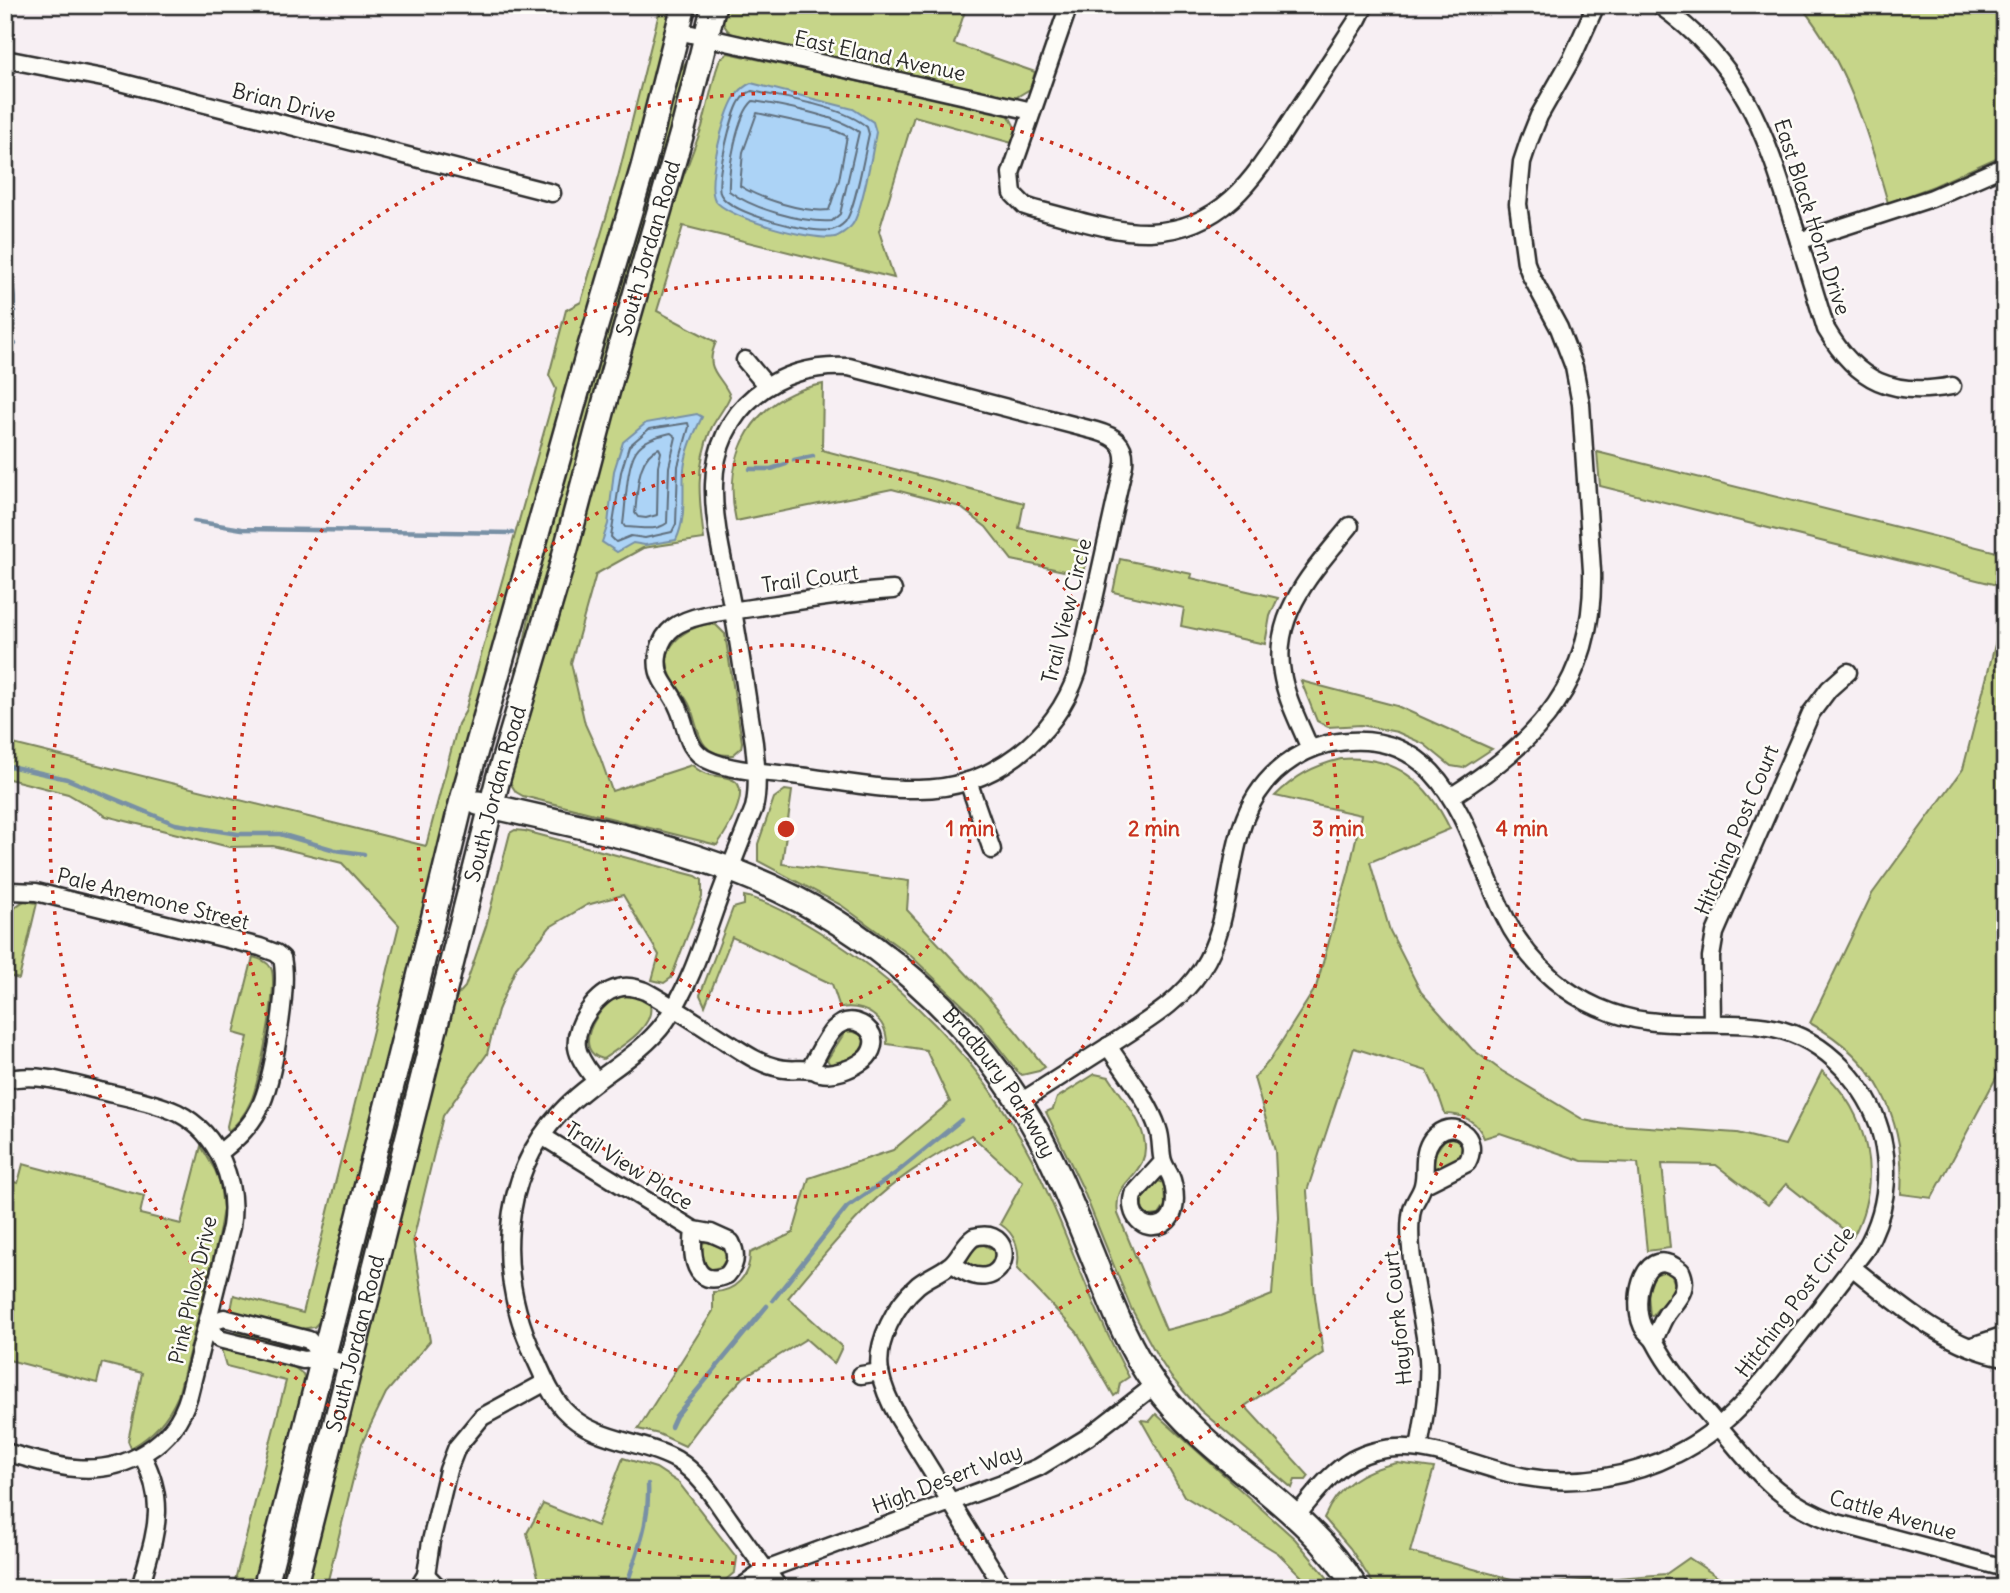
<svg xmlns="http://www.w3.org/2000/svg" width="2010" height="1593" font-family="Delius,sans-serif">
<rect width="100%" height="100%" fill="#f7eff3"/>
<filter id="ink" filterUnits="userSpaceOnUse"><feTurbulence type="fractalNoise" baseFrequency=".0143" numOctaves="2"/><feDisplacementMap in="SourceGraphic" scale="14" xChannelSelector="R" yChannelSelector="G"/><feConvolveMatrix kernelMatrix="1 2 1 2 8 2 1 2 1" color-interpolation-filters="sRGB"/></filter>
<g filter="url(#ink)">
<g fill="#c6d589" stroke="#78805a" stroke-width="2">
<path d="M661,5H674L661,63L322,1319L314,1327L301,1329L235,1313L231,1310L234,1295L303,1313L399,925L342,863L273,846L229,847L106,816L68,794L5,778V742L426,846L458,724L465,712L556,389L549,375L566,310L581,302L618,177Z"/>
<path d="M724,5H967L954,44L1035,72L1030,89L1015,98L741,38C724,32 720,23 724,5Z"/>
<path d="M1800,5H2005V154L1934,186L1888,203C1868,132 1847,63 1800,5Z"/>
<path d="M728,53L1008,114L1016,129L1012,143L914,116L879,231L894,278L683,226L657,311L716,342C703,371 721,374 730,396C726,407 716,418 711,429C695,466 699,500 704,539L643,548L596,574L571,663L585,724L600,757L612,791L692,765C709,780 716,773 733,780C753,789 725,834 717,845L523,796L516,792L509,781L667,220L702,127L716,71L720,59Z"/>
<path d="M689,57L692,58L557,552L520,672L516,671L525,637L545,540L676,79Z"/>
<path d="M823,384L822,450L1024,503L1019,528L1089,543L1083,575L1012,560L986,527L960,507L892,489L736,521C722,455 753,396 823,384Z"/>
<path d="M1597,452L2005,554V587L1600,486Z"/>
<path d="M1120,559L1192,574L1191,578L1278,598L1270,616L1265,644L1181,626L1184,608L1113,592Z"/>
<path d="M2005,606V1061L1932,1198L1901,1194C1906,1119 1877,1059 1810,1023L1872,894L1963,769Z"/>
<path d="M708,624L716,625L725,634L742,742L741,748L733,755C695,757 700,727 689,704C684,694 676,686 671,676C657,648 684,628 708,624Z"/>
<path d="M1301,681L1397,706L1492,749L1463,768L1451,766L1424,744L1397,732L1361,725L1328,727L1317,721Z"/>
<path d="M1341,759C1395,755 1428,782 1450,829L1370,862L1390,931L1421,992L1472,1049L1502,1071L1584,1120L1604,1124L1737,1133L1785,1145L1822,1071C1869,1113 1883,1180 1853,1237L1786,1184L1768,1205L1716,1165L1662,1164L1670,1248L1647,1251L1638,1163L1582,1161L1500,1133L1484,1138C1477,1121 1462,1114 1445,1114L1440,1099L1427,1071L1354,1048L1307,1191L1315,1297L1323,1353L1245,1406L1309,1476L1306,1480H1295L1292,1488L1200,1410L1171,1377L1158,1357L1131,1308L1082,1187L1046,1112L1053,1109L1057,1098L1095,1074L1109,1077C1123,1099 1155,1134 1142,1162C1131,1184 1114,1185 1118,1214L1166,1330L1220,1316L1272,1295L1278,1217L1275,1151L1254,1078L1270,1060L1316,987L1349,871L1361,815L1275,796C1295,776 1313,766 1341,759Z"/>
<path d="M785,790L792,791L782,864L909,881L907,910L988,997L1045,1067L1039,1071L1022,1075L1018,1072L973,1015L911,956L841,905L758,861V844L774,798Z"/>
<path d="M515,830L525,831L696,876L702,880V897L671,978L664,983L652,980L659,955L623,895L587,905L550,927L516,968L498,1010L487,1054L443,1116L413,1240L430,1341L386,1393L362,1443L326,1588H305L446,1026L456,997L465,987L486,926L510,833Z"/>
<path d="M744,896C773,901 822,933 847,950C923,1003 990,1076 1032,1159C1067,1231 1091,1307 1129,1377L1120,1383L1118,1393L1114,1396L1077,1332L1017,1269C1021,1251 1016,1234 1000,1224L1023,1182L971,1135C939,1153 905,1173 877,1198C845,1229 816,1264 788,1298L842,1347L834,1364L806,1339L744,1377L710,1413L685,1446L659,1434L638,1429L713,1311V1292C735,1292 750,1276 750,1253L793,1233L809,1178L893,1150L950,1102L926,1050L887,1044C887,1018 865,1004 840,1008L832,984L732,937L705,1006L700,995L733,908L744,905Z"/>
<path d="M25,901L37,903L19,979L5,975C5,951 0,910 25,901Z"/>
<path d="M253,957C260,959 267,961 271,968C279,984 259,1083 251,1101C246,1112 238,1124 228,1131L227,1126L248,1037L234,1033Z"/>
<path d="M624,996L636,997L650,1005C655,1028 619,1048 603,1059C572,1051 596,1010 613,1000C614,999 623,996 624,996Z"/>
<path d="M424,1005L429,1008L361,1285L344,1316L422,1006Z"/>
<path d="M845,1032C854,1031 861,1032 864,1041C862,1057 844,1061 830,1064L827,1060Z"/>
<path d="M1451,1138L1456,1139L1462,1145L1461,1156L1455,1161L1436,1168L1433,1166L1436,1152L1445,1139Z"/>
<path d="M201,1146L215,1170L220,1183L223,1209L218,1238L178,1396C168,1419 153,1436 131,1448L128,1441L142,1373L102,1363L97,1383L5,1359V1180L18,1183L23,1164L144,1196L140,1214L181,1224Z"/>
<path d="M1158,1181L1164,1183L1165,1206L1159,1215L1149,1216L1142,1211V1199Z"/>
<path d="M706,1242L719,1246L726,1252V1259L721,1267L711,1269L703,1263L702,1243Z"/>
<path d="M982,1244L994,1250L996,1262C985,1270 977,1269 966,1263L971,1251Z"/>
<path d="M1666,1271L1671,1274L1675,1285L1669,1296L1652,1316L1650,1315L1648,1294L1654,1275Z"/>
<path d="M236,1328L276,1339L291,1347V1350L234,1336Z"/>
<path d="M221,1349L291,1365L303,1374L306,1384L255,1588H233L286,1381L226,1366Z"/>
<path d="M1156,1414L1295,1539L1336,1588H1313L1278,1553L1184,1496L1141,1420L1150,1421Z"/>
<path d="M623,1458L656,1468L679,1483L737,1558L735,1572L716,1588H541L527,1533L543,1504L597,1526Z"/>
<path d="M1397,1463L1434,1468L1410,1552L1534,1585L1666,1574L1689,1558L1734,1588H1376L1350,1548L1324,1518C1338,1485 1362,1470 1397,1463Z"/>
<path d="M297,1506L284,1588H275Z"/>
</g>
<g fill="#acd3f6" stroke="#7890a5" stroke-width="2">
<path d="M751,83L853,109L873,122L876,132C873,150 861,215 852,225C849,229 839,236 835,237C814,242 726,218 715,200C706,184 724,112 735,97C739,91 744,86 751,83Z"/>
<path d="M5,252C21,297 16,325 5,370Z"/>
<path d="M697,414L702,417C694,434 686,450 684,469C682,494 687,517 676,540L645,545L633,543L617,552L602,542L608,524L614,471L623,442L646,423Z"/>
</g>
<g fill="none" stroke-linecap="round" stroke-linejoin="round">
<g stroke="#5f6e7c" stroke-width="2">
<path d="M752,91C784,98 843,106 867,127L869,134C865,151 855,211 845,222C842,225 836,229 832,230C811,234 731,214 721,195C714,183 732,113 740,101C743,96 747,93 752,91Z"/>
<path d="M753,101C780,105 839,116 859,132L840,214L832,221C802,223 753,209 729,191C728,170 737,115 753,101Z"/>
<path d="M757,113L831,129L847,136L839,180L829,210C804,213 761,199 740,186L743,152Z"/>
<path d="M688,423L689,427L678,466L676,524L672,532L645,538L631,536L616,542L611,537L621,472L629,446L649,429Z"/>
<path d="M671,433L676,437L669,467L667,523C655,532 640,527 625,527L623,524C626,505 626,467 636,451C644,439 659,436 671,433Z"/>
<path d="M659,448L661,452L658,466L657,515L646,518L638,517L635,513C638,492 636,457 659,448Z"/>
</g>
<g stroke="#7890a5" stroke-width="4.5">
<path d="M5,333L15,344"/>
<path d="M794,460L813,456"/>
<path d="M750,469H771L786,464"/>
<path d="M194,521L242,529L512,533"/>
<path d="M5,765L67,779L175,824L238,834H280L335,850L364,854"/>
<path d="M773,1300L847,1207L896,1173L961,1120"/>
<path d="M671,1427L676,1416L767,1306"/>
<path d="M626,1588C637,1550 650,1524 648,1484"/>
</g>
<defs>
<g id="street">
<path d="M1069,5L1011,173L1013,194L1025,206L1034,209C1072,218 1111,233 1150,232C1228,229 1258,171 1296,113C1317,82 1337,51 1358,19L1365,5"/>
<path d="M1659,5C1743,64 1764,129 1793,222C1804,258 1815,293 1826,329C1857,382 1893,397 1952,386"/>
<path d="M678,31L1032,111"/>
<path d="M5,59L108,79L552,193"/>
<path d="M1799,241L1932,198L2005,166"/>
<path d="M745,360L766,385"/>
<path d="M1310,749C1300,724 1286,699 1282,673C1271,613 1316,568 1350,526"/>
<path d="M968,781L992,850"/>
<path d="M1452,796C1539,740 1595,682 1592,571L1581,404L1574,367L1559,328L1531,276L1526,263L1518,204L1522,162L1529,141L1539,116L1572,58L1596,5"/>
<path d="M11,891L36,892L260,947L276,953L282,958"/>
<path d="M1712,1023L1711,957L1715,933L1811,713L1829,689L1848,672"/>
<path d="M1108,1046C1125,1072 1148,1099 1158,1129C1162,1140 1160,1151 1163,1161C1165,1168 1170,1173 1172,1180C1176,1194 1178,1216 1163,1224C1142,1233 1128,1214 1133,1195L1163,1162"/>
<path d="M5,1080C37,1072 69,1083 100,1091C126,1097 154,1102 178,1113C219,1134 238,1183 231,1227L189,1395C175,1445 125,1473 75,1468C51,1466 28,1458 5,1452"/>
<path d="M596,1081C589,1071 579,1060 577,1047C574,1024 597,993 618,988C628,985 636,988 645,991C673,1006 700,1025 727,1042C743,1052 759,1064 779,1068C790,1071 800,1068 811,1070C817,1070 814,1072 821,1073C833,1076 851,1069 861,1062C870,1057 876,1045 872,1035C869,1028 862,1024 856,1022C833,1016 823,1047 813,1063L811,1069"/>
<path d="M1019,1103C1052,1082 1085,1061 1118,1040C1148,1020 1180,1002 1201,970C1244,905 1216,817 1284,765C1297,755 1310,748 1327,744C1448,720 1465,835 1504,915C1516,940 1533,962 1554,980C1580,1002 1614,1017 1647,1021C1727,1031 1790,1004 1851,1077C1866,1095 1877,1115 1882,1138C1891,1177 1885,1216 1865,1250C1842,1280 1820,1309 1797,1338C1762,1383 1728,1429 1676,1454C1631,1477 1576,1486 1526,1477C1467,1467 1411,1428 1352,1460C1329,1473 1313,1497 1296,1516"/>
<path d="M542,1136L694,1230L711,1233L731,1242C737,1254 737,1264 727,1275C693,1290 691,1254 694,1230"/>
<path d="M219,1153C235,1141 250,1127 259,1109C273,1082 289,987 282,958"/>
<path d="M953,1264C1008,1307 1023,1224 974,1237C963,1244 960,1258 950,1265C940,1273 928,1277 918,1285C896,1304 875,1342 880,1372C883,1388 890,1403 898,1417L1004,1588"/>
<path d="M1852,1267C1896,1302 1947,1348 2005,1357"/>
<path d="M1654,1340C1658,1332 1661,1323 1666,1315C1676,1300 1690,1290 1681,1271C1644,1240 1631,1299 1642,1325C1644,1332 1652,1336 1655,1342C1671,1373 1697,1400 1719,1427C1738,1448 1755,1472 1777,1490C1795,1505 1815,1515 1837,1523L2005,1568"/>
<path d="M1972,1346L2005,1335"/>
<path d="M323,1358L309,1340L224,1318L207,1324L219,1339L303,1360L323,1358L350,1364"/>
<path d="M861,1375L880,1372"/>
<path d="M1419,1448C1424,1419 1430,1388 1428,1358C1424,1317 1404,1248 1412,1210C1414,1201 1421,1194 1423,1185C1427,1169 1421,1154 1432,1139C1451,1115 1482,1136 1467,1163L1423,1185"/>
<path d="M426,1575L439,1588"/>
<path d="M140,1588C154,1536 169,1506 142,1455"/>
<path d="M418,1588L426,1575L431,1541L448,1470L457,1447L482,1417L546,1382"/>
<path d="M740,1588L766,1570L782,1564L1002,1483L1039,1467L1088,1437L1155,1385"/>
<path d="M779,1588C762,1565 745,1542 729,1519C714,1498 700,1474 677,1460C640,1439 594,1443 563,1409C550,1394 543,1375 535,1358C497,1277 497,1180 561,1112C592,1078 638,1059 665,1022C689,988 702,946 716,906C728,873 741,841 754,808C759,787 756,764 754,743C747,699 741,655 733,611C726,570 713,527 714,485C715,409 777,362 849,367L1096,431C1114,436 1126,443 1124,464L1078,671C1055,739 991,789 918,789C881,790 844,782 807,777C780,773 732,772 708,760C685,749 688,728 678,707C674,697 667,689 662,680C653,663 658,639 674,627C694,613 727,612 751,608C798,601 845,593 893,590"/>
</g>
<g id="secondary">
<path id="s1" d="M478,803C566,824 658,840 742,874C867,923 976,1020 1040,1137C1061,1177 1078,1220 1095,1262C1112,1305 1128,1348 1155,1385C1212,1463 1306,1504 1356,1588"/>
<path d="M265,1588L411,1010L462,800L588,353L643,167L684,5"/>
<path id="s2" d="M294,1588L498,779L562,564L613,371L683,129L714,5"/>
</g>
</defs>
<use href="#street" stroke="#2b2b2b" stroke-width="21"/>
<use href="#secondary" stroke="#2b2b2b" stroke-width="28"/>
<use href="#street" stroke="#fdfcf7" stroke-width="16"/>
<use href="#secondary" stroke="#fdfcf7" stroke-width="23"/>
</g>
</g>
<g fill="none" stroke="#c8321e" stroke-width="3.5" stroke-dasharray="3.5 7">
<circle cx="786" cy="829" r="184"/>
<circle cx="786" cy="829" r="368"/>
<circle cx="786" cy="829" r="552"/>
<circle cx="786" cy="829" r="736"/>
</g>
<g text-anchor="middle" stroke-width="5" stroke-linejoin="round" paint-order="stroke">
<g font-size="21" fill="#2b2b2b" stroke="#fdfcf7">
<text transform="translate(880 56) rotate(12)" y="7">East Eland Avenue</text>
<text transform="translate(284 103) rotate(14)" y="7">Brian Drive</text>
<text transform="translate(1812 217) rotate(72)" y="7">East Black Horn Drive</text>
<text dy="7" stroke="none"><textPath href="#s2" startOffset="1386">South Jordan Road</textPath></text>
<text transform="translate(810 579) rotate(-8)" y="7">Trail Court</text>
<text transform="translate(1067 611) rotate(-76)" y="7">Trail View Circle</text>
<text dy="7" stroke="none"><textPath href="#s2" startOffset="819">South Jordan Road</textPath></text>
<text transform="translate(1737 830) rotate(-67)" y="7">Hitching Post Court</text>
<text transform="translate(153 899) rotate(14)" y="7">Pale Anemone Street</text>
<text dy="7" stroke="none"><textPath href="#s1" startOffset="611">Bradbury Parkway</textPath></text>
<text transform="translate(629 1166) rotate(32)" y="7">Trail View Place</text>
<text transform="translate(193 1290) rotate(-77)" y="7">Pink Phlox Drive</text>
<text transform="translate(1795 1302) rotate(-53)" y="7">Hitching Post Circle</text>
<text transform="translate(1398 1318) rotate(-96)" y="7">Hayfork Court</text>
<text dy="7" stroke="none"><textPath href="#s2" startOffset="252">South Jordan Road</textPath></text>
<text transform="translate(947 1479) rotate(-21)" y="7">High Desert Way</text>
<text transform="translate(1893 1515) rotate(16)" y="7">Cattle Avenue</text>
</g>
</g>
<circle cx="786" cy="829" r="10" fill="#c8321e" stroke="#fdfcf7" stroke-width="3.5"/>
<g font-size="21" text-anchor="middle" font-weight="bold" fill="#c8321e" stroke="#fdfcf7" stroke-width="5" stroke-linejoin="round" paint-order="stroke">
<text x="970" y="836">1 min</text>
<text x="1154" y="836">2 min</text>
<text x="1338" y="836">3 min</text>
<text x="1522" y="836">4 min</text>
</g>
<rect width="2010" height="1593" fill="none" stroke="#fdfcf7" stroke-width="28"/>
<rect x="14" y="14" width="1982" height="1565" fill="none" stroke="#2b2b2b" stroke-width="2.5" filter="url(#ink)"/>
</svg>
